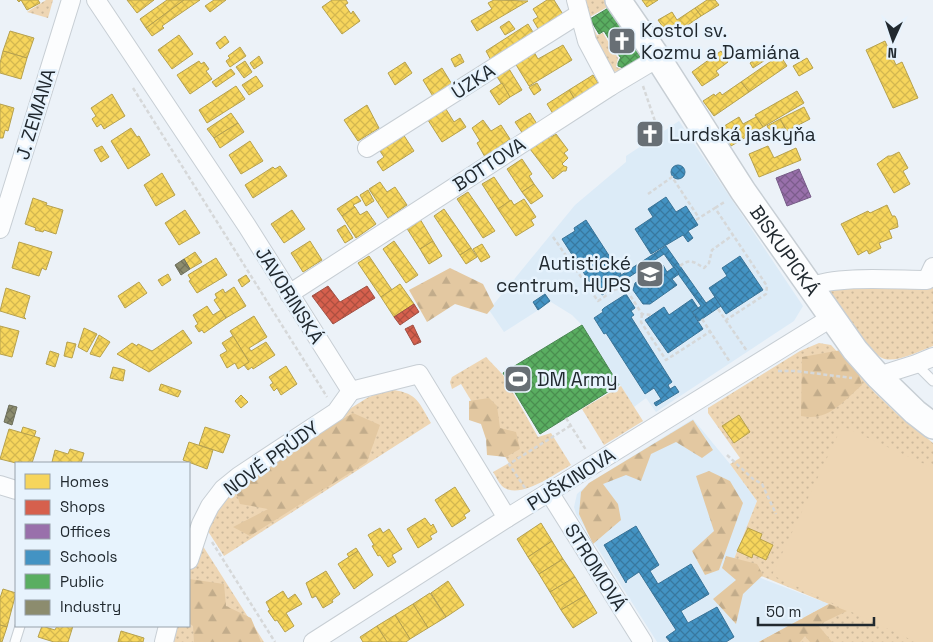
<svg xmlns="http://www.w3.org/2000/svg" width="933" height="642" font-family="'Space Grotesk',sans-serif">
<defs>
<pattern id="grass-dots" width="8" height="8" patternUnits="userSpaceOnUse" patternTransform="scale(1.25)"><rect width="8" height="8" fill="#eed6b4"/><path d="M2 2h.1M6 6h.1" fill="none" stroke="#ccb89b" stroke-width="1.8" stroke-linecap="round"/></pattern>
<pattern id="forest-firs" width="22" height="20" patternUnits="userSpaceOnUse" patternTransform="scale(1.25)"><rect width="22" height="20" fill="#e3c8a1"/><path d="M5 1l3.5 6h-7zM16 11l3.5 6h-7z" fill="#c2ac8b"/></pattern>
<pattern id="homes-cross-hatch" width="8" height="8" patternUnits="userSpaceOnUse" patternTransform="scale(1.25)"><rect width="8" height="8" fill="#f6d55c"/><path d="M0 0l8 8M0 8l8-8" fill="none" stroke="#d3b750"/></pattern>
<pattern id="shops-cross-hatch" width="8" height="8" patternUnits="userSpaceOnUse" patternTransform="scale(1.25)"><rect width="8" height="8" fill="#d6604d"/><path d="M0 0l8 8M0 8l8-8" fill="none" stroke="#ad4f40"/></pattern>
<pattern id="offices-cross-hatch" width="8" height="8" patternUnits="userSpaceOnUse" patternTransform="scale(1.25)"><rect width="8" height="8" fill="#9970ab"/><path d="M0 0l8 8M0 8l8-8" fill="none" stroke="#7c5c8c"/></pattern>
<pattern id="schools-cross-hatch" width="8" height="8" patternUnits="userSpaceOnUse" patternTransform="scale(1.25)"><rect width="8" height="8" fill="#4393c3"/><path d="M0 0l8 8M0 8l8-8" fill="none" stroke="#38789f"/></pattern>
<pattern id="public-cross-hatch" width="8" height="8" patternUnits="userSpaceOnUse" patternTransform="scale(1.25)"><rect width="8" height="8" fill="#5aae61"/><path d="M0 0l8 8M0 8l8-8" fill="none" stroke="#4a8e50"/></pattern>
<pattern id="industry-cross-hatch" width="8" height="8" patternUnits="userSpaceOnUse" patternTransform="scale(1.25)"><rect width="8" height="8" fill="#8c8c6e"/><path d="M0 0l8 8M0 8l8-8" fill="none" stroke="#72725b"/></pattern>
</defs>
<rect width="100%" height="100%" fill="#ecf2f8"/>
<g fill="#dcebf7">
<path d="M679,121L803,306L794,321L656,412L646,398L634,407L582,325L572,315L551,302L504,332L489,310L575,205L626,162V156Z"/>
<path d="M693,419L730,464L757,501L732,564L763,579L829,604L759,642H657L576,514L574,507L577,494L589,483Z"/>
</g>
<g fill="url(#grass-dots)">
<path d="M46,0H53L48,18L27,12Z"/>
<path d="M579,0H604L609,6L588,18L597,35L603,33L618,58L616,67L625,70L614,72L584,20Z"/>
<path d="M933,284V346C920,351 895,364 882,358C868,352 834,301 824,286Z"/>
<path d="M819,343L831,345L875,393L897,414L933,443V642H759L829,604L732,564L757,501L730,464L740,458L708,413V408L800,351Z"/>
<path d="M486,357L503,375L538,437L551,433L571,465C554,474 519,501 502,486C498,482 496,476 493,472L509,463L461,384L452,389L450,382L452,377Z"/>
<path d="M621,386L643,421L604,445L582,409Z"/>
<path d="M388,389C417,393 417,399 431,423L224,556L202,522L228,485L367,398Z"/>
<path d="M199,540L264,642H168L173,626H189V574Z"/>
</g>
<g fill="url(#forest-firs)">
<path d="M450,268L483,284L494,306L487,314L455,304L427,322L409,290Z"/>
<path d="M841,350L856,364L862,385C843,401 829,422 801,416L802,357Z"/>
<path d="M489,398L497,406L500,428L516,432L520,449L506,457L487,455L486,439L481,424L469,420V401Z"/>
<path d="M353,413L380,425L367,462L250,536L233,527L268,509L240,504L234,486Z"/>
<path d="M693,420L713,450L702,458L676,442L651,454L641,481L626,475L603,484L618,504L621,520L593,544L579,514L581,492L589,483Z"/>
<path d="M709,471L730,481L743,503L719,570L705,575L692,551L714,531L696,476Z"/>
<path d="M726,556L757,564L763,575L743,594L736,624L713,599L736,580L722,568Z"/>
<path d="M189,579L224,584L226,606L251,618L261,642H194L193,626L189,623Z"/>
<path d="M829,604L847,611L818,625L832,642H810L805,636L800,642H759Z"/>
</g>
<path fill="#eed6b4" d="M842,426L933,468V642H916L772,575Z"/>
<g fill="url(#homes-cross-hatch)" stroke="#b6a14e">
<path d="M17,0H38L40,3L27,10L21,0L19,2Z"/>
<path d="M127,0H154L137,13Z"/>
<path d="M167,0H184L146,28L140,19Z"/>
<path d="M184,0H200L162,26L164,28L152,36L146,28Z"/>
<path d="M214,0H226L210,12L205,6Z"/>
<path d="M332,0H346L348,3L345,5L351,14L353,11L360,21L342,34L322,7Z"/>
<path d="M494,0L528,1L477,31L471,21L492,9L488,3Z"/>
<path d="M547,0H554L564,16L540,32L533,20L538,17L533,9Z"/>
<path d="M642,0H658L647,7Z"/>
<path d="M707,0H715L719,5L701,16L695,8Z"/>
<path d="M695,8L701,16L670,37L658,20L672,12L677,20Z"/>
<path d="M509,21L515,29L505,35L500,27Z"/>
<path d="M528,24L536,37L493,64L486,51Z"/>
<path d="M10,31L34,38L27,58L3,51Z"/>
<path d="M179,35L193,54L172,69L158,50Z"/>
<path d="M225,36L229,42L220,49L216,43Z"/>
<path d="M885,41L896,65L902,62L918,98L893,108L866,50Z"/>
<path d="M563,45L572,60L529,86L515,63L534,52L538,59Z"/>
<path d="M240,47L246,56L230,67L226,61L230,58L228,56Z"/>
<path d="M770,50L773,55L753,68L750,63Z"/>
<path d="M3,51L27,58L21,79L0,73V63Z"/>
<path d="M721,51L728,62L716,71L719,75L702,86L692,72Z"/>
<path d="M460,54L464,62L455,67L451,59Z"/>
<path d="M780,55L787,66L749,92L741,82Z"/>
<path d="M259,56L263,63L254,69L250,63Z"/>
<path d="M807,58L813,68L799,76L793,66Z"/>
<path d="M199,61L201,64L204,62L209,69L206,71L212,79L190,94L177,75Z"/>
<path d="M245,61L252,72L244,78L236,67Z"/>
<path d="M405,62L412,73L395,85L388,73Z"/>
<path d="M506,64L522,90L510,97L494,72Z"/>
<path d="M442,68L453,86L434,98L423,80Z"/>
<path d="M231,69L235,74L216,87L212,82Z"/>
<path d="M593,75L601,88L577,103L569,90Z"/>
<path d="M256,76L263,86L249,95L242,85Z"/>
<path d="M741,82L749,92L714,116L703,101L714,94L715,96L720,92L722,95Z"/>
<path d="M502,83L510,97L499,105L490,91Z"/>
<path d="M537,83L541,90L534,95L529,87Z"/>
<path d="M236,86L245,99L207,123L199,110Z"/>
<path d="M569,90L577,103L555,117L547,104Z"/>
<path d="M797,91L804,103L763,127L755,115Z"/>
<path d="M112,94L125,116L104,129L101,124L97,127L92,119L96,116L91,108Z"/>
<path d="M0,104L14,108L8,131L5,130L3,138H0Z"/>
<path d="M367,105L379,128L358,141L344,120Z"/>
<path d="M444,106L454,122L460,118L466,127L442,142L426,117Z"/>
<path d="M804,107L810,119L787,131L780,119Z"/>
<path d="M231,113L238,123L214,138L207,129Z"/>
<path d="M530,113L537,124L523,134L515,122Z"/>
<path d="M739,117L743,124L756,117L763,127L731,146L721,128Z"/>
<path d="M780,119L785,128L772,135L767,126Z"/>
<path d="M483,120L491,131L501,125L510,139L485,157L477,143L480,141L472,128Z"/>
<path d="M238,123L244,132L220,148L214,138Z"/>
<path d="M131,128L137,137L139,136L150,155L128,169L111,141Z"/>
<path d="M401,131L414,151L383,171L377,162L384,157L380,151L385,148L382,143Z"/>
<path d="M556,134L568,150L564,153L568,158L562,164L564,166L567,167L566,171H563L553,179L530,149L550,136L551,137Z"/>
<path d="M250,141L263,161L241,174L229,155Z"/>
<path d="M102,146L109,157L101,162L94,150Z"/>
<path d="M768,146L774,158L796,148L801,160L759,177L749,154Z"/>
<path d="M899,152L908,168L903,171L910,184L894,193L877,164L888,156H891Z"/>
<path d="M522,159L532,174L529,176L534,184L522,192L507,169Z"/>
<path d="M280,166L287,176L253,198L245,185L273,167L275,169Z"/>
<path d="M162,173L175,195L156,206L144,185Z"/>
<path d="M494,177L510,201L498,209L482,184Z"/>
<path d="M380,182L387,192L395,187L407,205L388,218L369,189Z"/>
<path d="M534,184L543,196L531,204L522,192Z"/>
<path d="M368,190L374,201L366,206L360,195Z"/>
<path d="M468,192L495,231L483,238L457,199Z"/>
<path d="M357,196L361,201L353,205L355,207L342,216L337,209Z"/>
<path d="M33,198L47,203L46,205L63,210L56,234L44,230L43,232L35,230L36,228L25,224Z"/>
<path d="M524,199L536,217L531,220L534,225L516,236L498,209L511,200L514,205Z"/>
<path d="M887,205L892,216H895L897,220L898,227L889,230L892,238L879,243L881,248L869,254L867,250L858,255L841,224L868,211L870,213Z"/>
<path d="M355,207L360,215L367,211L376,224L356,238L342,216Z"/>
<path d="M444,209L471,248L460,255L434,216Z"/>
<path d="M185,210L200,233L179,245L165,223Z"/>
<path d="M292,210L305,229L284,243L271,224Z"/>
<path d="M420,219L433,241L420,249L406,227Z"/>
<path d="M345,225L353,238L345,243L337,230Z"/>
<path d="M310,241L322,260L303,272L291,253Z"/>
<path d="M394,241L418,275L406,283L383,249Z"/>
<path d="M433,241L442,256L429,264L420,249Z"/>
<path d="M19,242L52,252L46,270L42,268L39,276L12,268Z"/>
<path d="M482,244L490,257L481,262L473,249Z"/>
<path d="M471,248L477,257L466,264L460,255Z"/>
<path d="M195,252L202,262L190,269L184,259Z"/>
<path d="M369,256L392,290L381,297L358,263Z"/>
<path d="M216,258L227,275L197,293L189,281L191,280L188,275Z"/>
<path d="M168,274L171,280L162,286L158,280Z"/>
<path d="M246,275L250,281L242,287L238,280Z"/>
<path d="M139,282L147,293L125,308L118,296Z"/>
<path d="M400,284L414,304L394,317L381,297Z"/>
<path d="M234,287L246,306L226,318L214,300L217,298L215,294L223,289L225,293Z"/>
<path d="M6,288L30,296L24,317L26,319L0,311Z"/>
<path d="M207,306L213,315L221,310L226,318L204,333L202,330L199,332L195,326L198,324L193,315Z"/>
<path d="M254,316L267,337L249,348L251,351L266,342L275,355L253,369L252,367L248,370L244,365L249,362L230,331Z"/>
<path d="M0,326L19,331L12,357L0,354Z"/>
<path d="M84,328L97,334L87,352L78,347Z"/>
<path d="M183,330L192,343L149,372L117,354L132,343L137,346L138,344L152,351Z"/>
<path d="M99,335L110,342L100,357L90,354Z"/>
<path d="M233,336L249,362L238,369L235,363L227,368L220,355L227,351L222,343Z"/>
<path d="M67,342L76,344L72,358L64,356Z"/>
<path d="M50,351L59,354L55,367L46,364Z"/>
<path d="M286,366L297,384L281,395L277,388L274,391L270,385L273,383L269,377Z"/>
<path d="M113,367L125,370L123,381L110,378Z"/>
<path d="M161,384L181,391L178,397L159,390Z"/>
<path d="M241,395L248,402L241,408L235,401Z"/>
<path d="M739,415L750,432L734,443L722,426Z"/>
<path d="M23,427L36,431L34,437L21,433Z"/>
<path d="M205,427L230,435L223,453L199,445Z"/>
<path d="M9,429L40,438L32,463H16L0,459Z"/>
<path d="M189,442L213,450L207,469L183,460Z"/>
<path d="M70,449L84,453L81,463L52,462L55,450L68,454Z"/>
<path d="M455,487L470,511L464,515L466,518L452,527L435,500Z"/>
<path d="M425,518L431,526L433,524L437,532L430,536L432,539L418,548L407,529Z"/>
<path d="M541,523L552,541L528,557L517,539Z"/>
<path d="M380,528L383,533L389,529L402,549L392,555L396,562L388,567L380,555L378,556L372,546L374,545L368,535Z"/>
<path d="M748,528L762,534L760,539L773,545L766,560L753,554L752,558L737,551Z"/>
<path d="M552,541L563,559L539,574L528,557Z"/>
<path d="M356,548L358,551L349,557L347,554Z"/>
<path d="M358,551L373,575L354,589L338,564Z"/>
<path d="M563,559L575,577L550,592L539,574Z"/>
<path d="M326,571L340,594L332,600L333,602L323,608L316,596L312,598L306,583Z"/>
<path d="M575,577L586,595L561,610L550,592Z"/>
<path d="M448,581L464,605L446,617L431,593Z"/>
<path d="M3,589L16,593L7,627L0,625V598Z"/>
<path d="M283,591L288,599L295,594L302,604L286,613L294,626L285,632L277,620L275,621L268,611L270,610L266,602Z"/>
<path d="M430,593L446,617L428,628L413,604Z"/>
<path d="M586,595L597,613L573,628L561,610Z"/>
<path d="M413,604L428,628L410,639L395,615Z"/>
<path d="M395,615L410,639L406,642H387L377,626Z"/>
<path d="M0,625L7,627L2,642H0Z"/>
<path d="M42,626L55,630L57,626H73L68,642H54L38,637Z"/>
<path d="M377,626L387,642H363L360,637Z"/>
<path d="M121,631L144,638L143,642H118Z"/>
</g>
<g fill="url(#shops-cross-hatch)" stroke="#a05044">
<path d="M328,286L340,302L367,286L375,298L333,324L312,296Z"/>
<path d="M414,304L419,312L400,325L394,317Z"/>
<path d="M413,325L421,342L414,345L405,329Z"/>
</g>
<path fill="url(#offices-cross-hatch)" stroke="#755b86" d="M799,169L811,197L787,206L776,178Z"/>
<g fill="url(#schools-cross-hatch)" stroke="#397397">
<circle cx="678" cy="172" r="7"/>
<path d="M666,197L676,212L686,206L698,225L688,231L693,238L688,242L683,235L651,254L635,229L653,217L648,209Z"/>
<path d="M586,220L621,274L596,292L562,239L575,231L574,228Z"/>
<path d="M666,246L706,303L715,297L721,306L699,321L692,312L701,306L664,254L602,295L598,290Z"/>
<path d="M740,256L763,290L726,314L709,288L727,276L722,268Z"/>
<path d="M663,265L667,272L674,267L679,274L672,279L677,285L650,304H643L633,290L635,283Z"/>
<path d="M545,294L550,301L538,310L533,302Z"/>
<path d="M626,294L635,308L631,311L634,315L631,317L672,382L668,385L670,389L675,386L679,392L656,406L654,403L661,399L654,388L645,394L606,333L604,334L594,318L603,312L602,310L604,308Z"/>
<path d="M692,299L698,308L692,312L703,329L668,353L645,320L664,307L669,315Z"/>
<path d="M636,526L659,565L650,571L658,584L691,564L709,594L681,611L688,623L717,607L734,637L726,642H670L666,637L676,630L639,572L627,580L626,583L604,545Z"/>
</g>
<g fill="url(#public-cross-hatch)" stroke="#498652">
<path d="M610,7L639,49L637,51L641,59L626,69L618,66V63L621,57H620L604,31L599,34L590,19Z"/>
<path d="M582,325L619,385L540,434L503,373Z"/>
</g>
<g fill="url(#industry-cross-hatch)" stroke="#6c6e5b">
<path d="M184,259L190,269L181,275L175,265Z"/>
<path d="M9,405L17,407L12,425L4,422Z"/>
</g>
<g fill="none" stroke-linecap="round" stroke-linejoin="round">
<defs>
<g id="lane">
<path d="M916,364L933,381"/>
<path d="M15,642L20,626"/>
</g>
<g id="street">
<path d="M96,0L247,226L351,391L419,374L507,518"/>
<path d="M576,0L587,41L611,86"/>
<path d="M367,148L579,14"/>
<path d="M0,229L71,0"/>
<path d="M810,287C838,275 895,280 927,280L933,267"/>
<path d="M289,294L611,86L658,58"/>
<path d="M878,376L916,364L933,357"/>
<path d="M0,485L16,490"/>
<path d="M549,492L643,642"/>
<path d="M189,560L201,524L210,506L223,489L239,476L336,412L351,391"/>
<path d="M164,642L168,626"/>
<path d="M313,642L507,518L831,318"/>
</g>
<g id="secondary">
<path id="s1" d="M618,0L658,58L743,191L855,350L878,376L915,412L933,426"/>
</g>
</defs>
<use href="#lane" stroke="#c7ced4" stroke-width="11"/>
<use href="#street" stroke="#c7ced4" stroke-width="20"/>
<use href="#secondary" stroke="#c7ced4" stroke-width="28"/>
<g stroke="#d6d8d9" stroke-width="2.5" stroke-dasharray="4 2.5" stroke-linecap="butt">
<path d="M643,86L656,124"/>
<path d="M133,88L327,397"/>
<path d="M648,194L672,177L699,218"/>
<path d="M715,208L726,201"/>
<path d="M696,220L715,208L767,286L766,294L726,320"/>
<path d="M553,237L598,301L616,289L628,292L642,314L653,315"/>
<path d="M680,266C690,258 694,262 704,268L709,263L712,250L733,235"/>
<path d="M718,309L747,351"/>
<path d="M642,314L641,322L666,360L711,331"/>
<path d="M702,319L730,362"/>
<path d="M778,371H796L852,378"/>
<path d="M566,418L586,450"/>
<path d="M727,455L753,479L762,484L776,514"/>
<path d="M525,488L509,464L570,426"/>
<path d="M212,542L275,642"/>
</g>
<use href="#lane" stroke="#fcfdfe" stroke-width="9"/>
<use href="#street" stroke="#fcfdfe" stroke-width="18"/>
<use href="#secondary" stroke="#fcfdfe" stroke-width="25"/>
</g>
<defs>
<symbol id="church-square" viewBox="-11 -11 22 22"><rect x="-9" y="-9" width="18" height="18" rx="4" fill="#686f75" stroke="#e7f3fd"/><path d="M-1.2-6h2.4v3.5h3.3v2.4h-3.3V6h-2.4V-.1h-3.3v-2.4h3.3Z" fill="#fff"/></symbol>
<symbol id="school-square" viewBox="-11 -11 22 22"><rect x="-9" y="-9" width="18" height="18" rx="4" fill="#686f75" stroke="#e7f3fd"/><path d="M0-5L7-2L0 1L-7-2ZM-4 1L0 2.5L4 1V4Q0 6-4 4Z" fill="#fff"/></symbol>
<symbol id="stadium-square" viewBox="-11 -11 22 22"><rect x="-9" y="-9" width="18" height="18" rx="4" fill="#686f75" stroke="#e7f3fd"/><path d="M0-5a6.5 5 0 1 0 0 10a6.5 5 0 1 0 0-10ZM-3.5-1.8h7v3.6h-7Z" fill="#fff"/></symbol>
</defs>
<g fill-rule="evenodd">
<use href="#church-square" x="606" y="25" width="32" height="32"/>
<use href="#church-square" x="634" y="118" width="32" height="32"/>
<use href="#school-square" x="634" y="258" width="32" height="32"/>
<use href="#stadium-square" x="502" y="363" width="32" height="32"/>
</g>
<g text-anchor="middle" stroke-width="5" stroke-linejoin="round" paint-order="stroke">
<g font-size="19" fill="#21292f" stroke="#e7f3fd" text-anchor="start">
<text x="641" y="37">Kostol sv.<tspan x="641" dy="22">Kozmu a Damiána</tspan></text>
<text x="669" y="141">Lurdská jaskyňa</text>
<text x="631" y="270" text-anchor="end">Autistické<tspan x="631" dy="22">centrum, HUPS</tspan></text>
<text x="537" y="386">DM Army</text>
</g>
<g font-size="19" fill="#21292f" stroke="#e7f3fd">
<text transform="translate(473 81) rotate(-33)" y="7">ÚZKA</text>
<text transform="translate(35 114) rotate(-73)" y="7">J. ZEMANA</text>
<text transform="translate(489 164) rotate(-33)" y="7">BOTTOVA</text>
<text dy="7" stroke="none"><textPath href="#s1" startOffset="301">BISKUPICKÁ</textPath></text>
<text transform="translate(290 295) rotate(58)" y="7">JAVORINSKÁ</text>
<text transform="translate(271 458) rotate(-36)" y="7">NOVÉ PRÚDY</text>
<text transform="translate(571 479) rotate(-32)" y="7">PUŠKINOVA</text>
<text transform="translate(596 567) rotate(58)" y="7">STROMOVÁ</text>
</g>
</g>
<rect x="15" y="462" width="175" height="165" fill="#e7f3fd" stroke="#98a2ab"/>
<rect x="25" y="474" width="25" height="15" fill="#f6d55c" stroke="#98a2ab"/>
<text x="60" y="487" font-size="15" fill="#21292f">Homes</text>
<rect x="25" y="500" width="25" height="15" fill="#d6604d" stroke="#98a2ab"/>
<text x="60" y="512" font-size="15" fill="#21292f">Shops</text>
<rect x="25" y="524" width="25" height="15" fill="#9970ab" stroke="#98a2ab"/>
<text x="60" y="537" font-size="15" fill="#21292f">Offices</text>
<rect x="25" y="550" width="25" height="15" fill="#4393c3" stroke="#98a2ab"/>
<text x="60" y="562" font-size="15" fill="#21292f">Schools</text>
<rect x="25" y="574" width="25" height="15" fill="#5aae61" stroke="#98a2ab"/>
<text x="60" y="587" font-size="15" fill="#21292f">Public</text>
<rect x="25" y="600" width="25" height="15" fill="#8c8c6e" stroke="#98a2ab"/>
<text x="60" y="612" font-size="15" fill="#21292f">Industry</text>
<g transform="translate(893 40) rotate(183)" stroke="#e7f3fd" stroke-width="4" paint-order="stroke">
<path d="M0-4L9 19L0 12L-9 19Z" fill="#21292f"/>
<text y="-8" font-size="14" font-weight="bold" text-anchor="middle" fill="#21292f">N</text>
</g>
<path d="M758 617v8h116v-8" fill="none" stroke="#21292f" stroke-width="2.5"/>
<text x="766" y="617" font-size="15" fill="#21292f" stroke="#e7f3fd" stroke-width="4" paint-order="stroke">50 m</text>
</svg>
